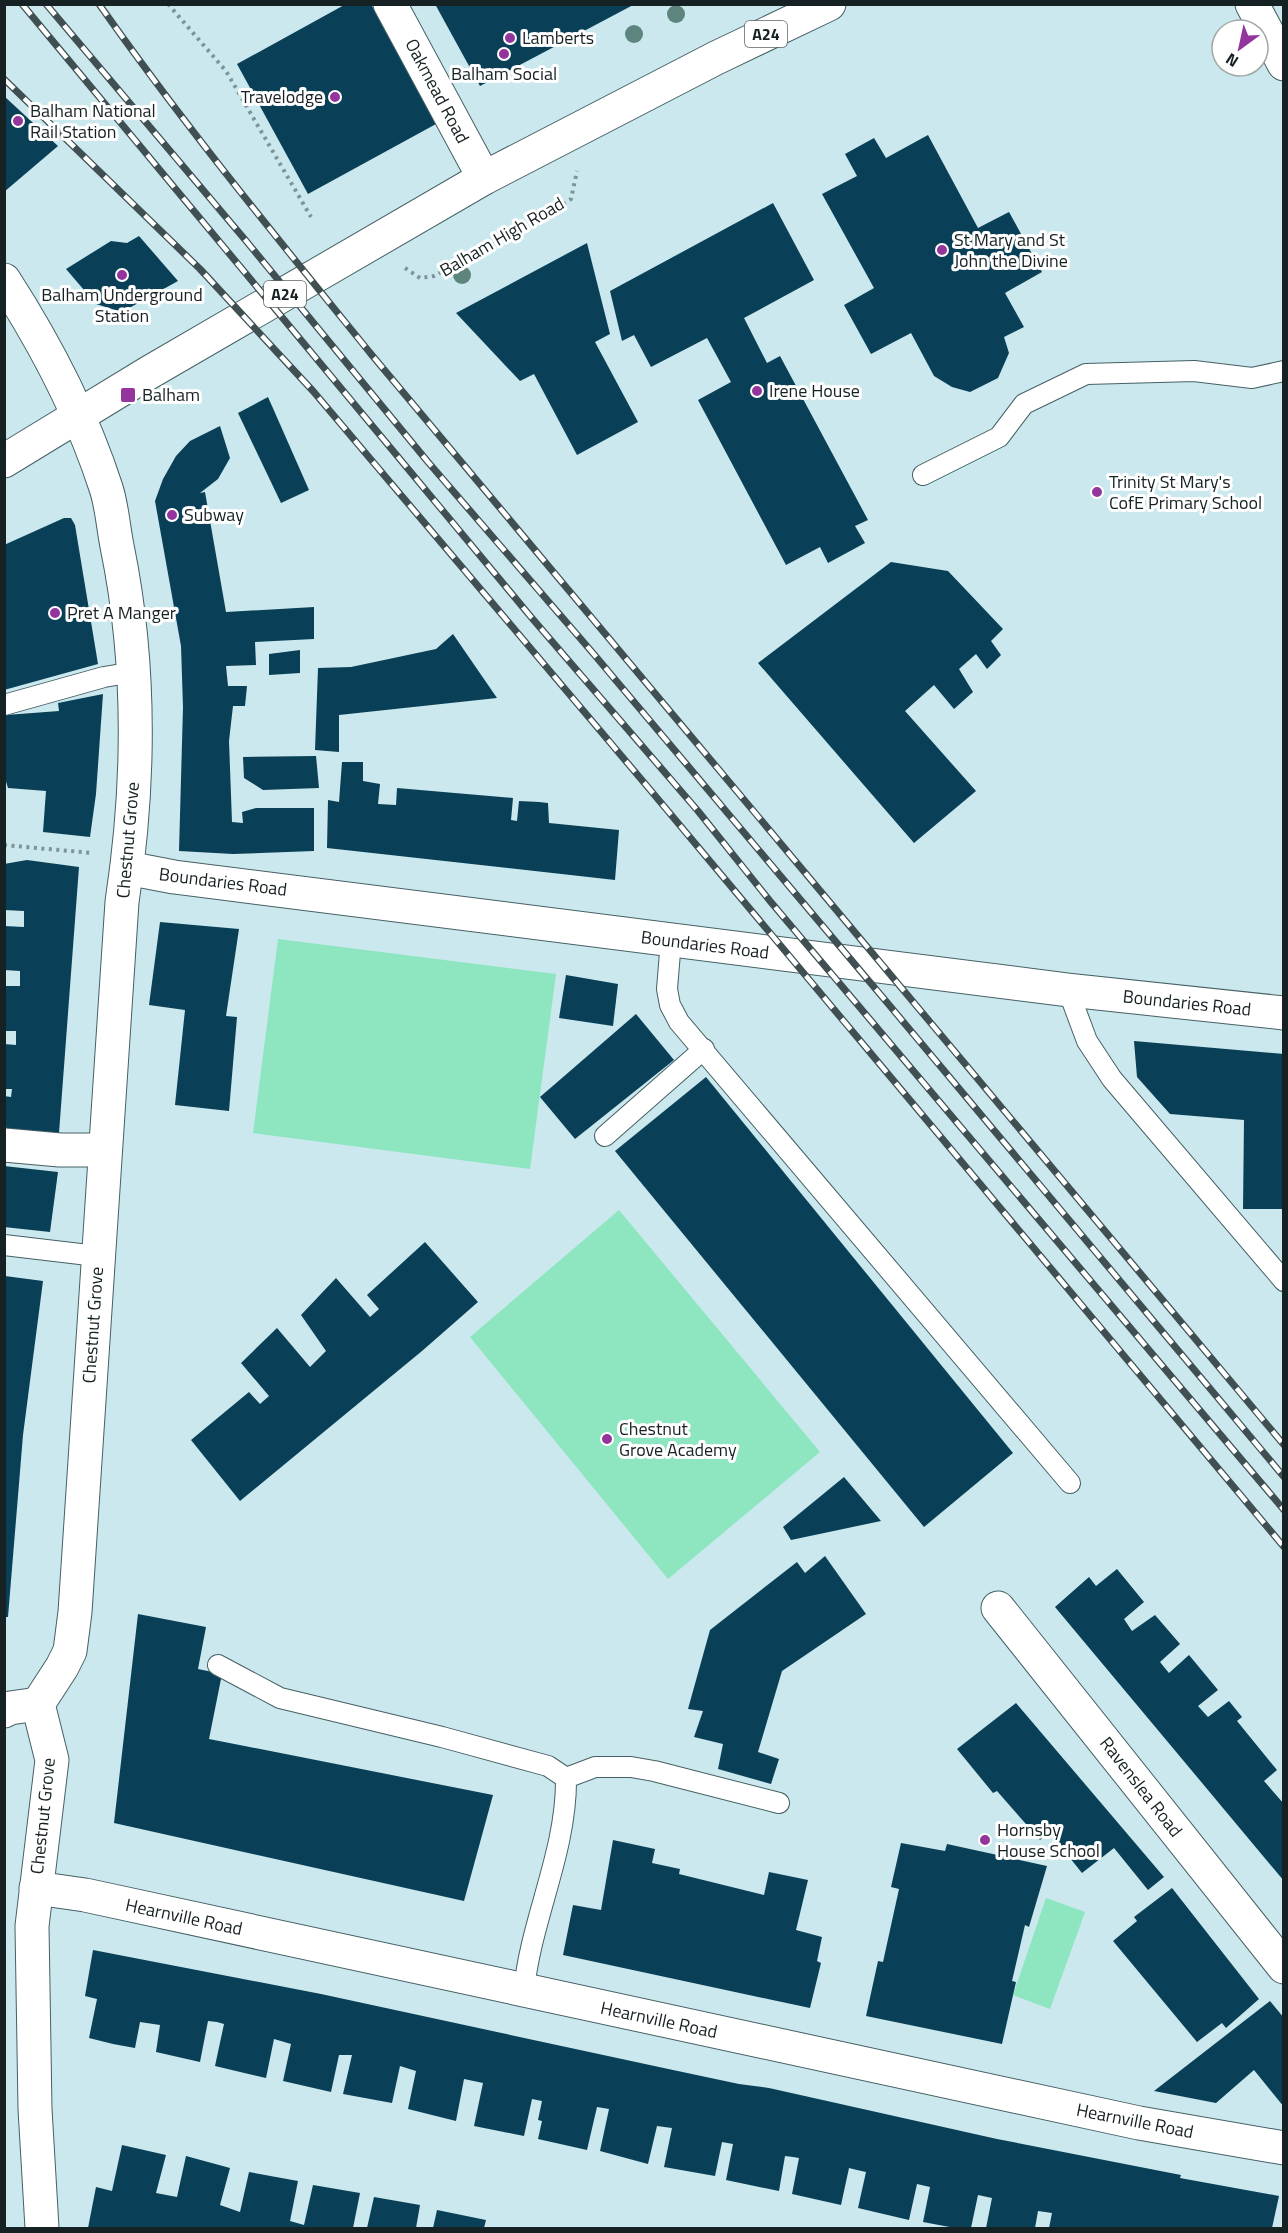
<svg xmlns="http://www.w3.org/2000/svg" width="1288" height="2233" font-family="'Titillium Web',sans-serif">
<rect width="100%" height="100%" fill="#cae8ed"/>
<g fill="#8de6bf">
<path d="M278,939L556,974L530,1169L253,1133Z"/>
<path d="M619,1210L820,1452L668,1579L470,1337Z"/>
<path d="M1046,1898L1085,1912L1050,2009L1013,1995Z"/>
</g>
<g fill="#0a4057">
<path d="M346,4H371L436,124L308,194L237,64Z"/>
<path d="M435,4H635L480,86Z"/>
<path d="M4,96L58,146L4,192Z"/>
<path d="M928,135L978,228L1009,212L1042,272L1005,293L1024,327L1004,337L1009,353L998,378L970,392L952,387L934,376L911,333L871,354L844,305L874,288L822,194L857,176L845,154L874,138L886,158Z"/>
<path d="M773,203L814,280L744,318L767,363L780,356L868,520L855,526L865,543L828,563L820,547L786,565L698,400L731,382L707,338L651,367L634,335L622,341L610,291Z"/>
<path d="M139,236L178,281L122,312L96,304L66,269L111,241L127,243Z"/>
<path d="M587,243L610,334L595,342L638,422L577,455L534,374L520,381L456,313Z"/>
<path d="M268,397L309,490L281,503L238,413Z"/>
<path d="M220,426L230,458L218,479L200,493L205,492L226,612L314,607V639L255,642L256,665L226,666L228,686H247L245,706H233L229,741L232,822L243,823L242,812L256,808H314V851L233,854L179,851L183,707L181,646L155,501L163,479L176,456L190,441Z"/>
<path d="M64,518H71L75,525L98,664L4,690V545Z"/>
<path d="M891,562L948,571L1003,629L991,641L1001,655L987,669L976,654L959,669L973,692L954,709L934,685L905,711L976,791L914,843L758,663Z"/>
<path d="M453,634L497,698L339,715V752L315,750L318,668L351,667L436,649Z"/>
<path d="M300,650V673L269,675V654Z"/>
<path d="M103,694L96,794L90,837L43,832L46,791L8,788L4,775L6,715L59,711L58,703Z"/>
<path d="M316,756L319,788L263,790L244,778L243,757Z"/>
<path d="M342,762H363V781L380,784L378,804L396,805L397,788L513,798L511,820L517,821L519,801L539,802L548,803L549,823L619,830L615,880L327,848L328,800L339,802Z"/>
<path d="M27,860L79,867L59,1133L4,1129V1096L11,1097L12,1089H4V1044L16,1045V1031H4V986H20V971L4,970V926L24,927V911L4,910V864Z"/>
<path d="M160,922L239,929L226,1016L237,1017L229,1111L175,1105L185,1010L149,1005Z"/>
<path d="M566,975L618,984L613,1026L559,1018Z"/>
<path d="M636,1014L674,1060L575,1139L540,1097Z"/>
<path d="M1134,1041L1284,1054V1209H1243L1244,1120L1170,1114L1137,1077Z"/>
<path d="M706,1077L1013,1453L924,1527L615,1151Z"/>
<path d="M4,1166L58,1172L50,1232L4,1227Z"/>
<path d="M425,1242L478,1302L422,1351L240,1501L191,1440L249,1392L260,1404L269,1396L241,1363L277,1328L310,1367L326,1351L301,1315L336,1278L370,1317L379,1309L367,1295Z"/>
<path d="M5,1276L43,1281L23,1435L8,1617H5Z"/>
<path d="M844,1477L881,1521L791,1540L783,1527Z"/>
<path d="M825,1556L866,1614L782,1671L758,1752L779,1759L771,1784L718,1769L723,1744L694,1737L703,1711L688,1709L710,1630L797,1562L805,1573Z"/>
<path d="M1117,1569L1144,1602L1124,1619L1132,1631L1155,1615L1180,1644L1160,1662L1164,1667L1169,1673L1189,1655L1218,1690L1198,1706L1208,1717L1229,1701L1242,1717L1237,1721L1277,1770L1264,1781L1284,1804V1881L1055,1607L1089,1577L1096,1586Z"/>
<path d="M138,1614L206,1627L198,1669L222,1674L209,1739L493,1795L464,1901L114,1823Z"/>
<path d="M1016,1703L1164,1877L1148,1890L1114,1848L1082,1873L1049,1832L1040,1840L997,1791L993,1793L957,1749Z"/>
<path d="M613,1840L655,1849L652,1863L680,1869L679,1874L764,1895L769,1872L808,1880L796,1930L822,1937L817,1961L821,1963L810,2008L563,1955L573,1905L601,1910Z"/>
<path d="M901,1843L945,1851L947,1844L1047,1866L1029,1927L1025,1925L1012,1981L1016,1982L1002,2044L866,2016L878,1961L883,1962L899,1889L891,1887Z"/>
<path d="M1172,1888L1259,1999L1226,2028L1222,2023L1197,2042L1113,1941L1137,1921L1134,1917Z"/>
<path d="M93,1950L321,1994L673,2070L739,2084L769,2088L997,2139L1181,2175L1180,2178L1279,2196L1272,2228H1049L1052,2213L1038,2211L1035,2228H986L992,2198L978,2195L971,2228H955L923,2222L930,2187L917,2184L909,2220L858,2208L866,2172L857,2170L849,2168L841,2205L792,2194L799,2158L793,2157L785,2156L779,2191L726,2180L733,2144L722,2142L715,2176L664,2167L672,2128L657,2126L648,2164L600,2151L609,2109L597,2107L587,2150L538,2139L542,2121L538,2120L542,2101L532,2099L524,2136L474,2126L483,2083L464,2079L456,2121L408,2109L416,2071L400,2066L392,2103L343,2094L352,2055H339L331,2092L283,2081L291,2044L274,2039L266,2078L215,2066L224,2024L217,2022L208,2021L200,2062L156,2052L160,2025L140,2022L135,2048L113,2044L89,2038L97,1999L85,1996Z"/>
<path d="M1270,2001L1284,2018V2107L1254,2070L1216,2103L1154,2091Z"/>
<path d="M122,2145L166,2155L156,2193L177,2197L186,2156L230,2168L220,2205L240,2212L249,2172L298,2181L290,2221L304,2225L313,2185L360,2193L353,2228H88L96,2187L112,2191Z"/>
<path d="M374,2197L420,2205L416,2228H367Z"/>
<path d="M437,2210L486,2220L484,2228H433Z"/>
</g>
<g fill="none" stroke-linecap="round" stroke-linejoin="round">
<defs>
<g id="lane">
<path d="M923,475L999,437L1024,404L1086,374L1194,371L1252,378L1284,371"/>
<path d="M4,705L104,677L134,672"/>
<path d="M671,940L667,989L670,1005L679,1022L1070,1483"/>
<path d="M1068,990L1087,1041L1112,1079L1284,1281"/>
<path d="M605,1136L704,1049"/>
<path d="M4,1245L97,1256"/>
<path d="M218,1665L280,1698L442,1737L548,1766L566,1778C567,1851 531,1919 524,1990"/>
<path d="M566,1778L595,1767H631L654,1771L779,1803"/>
</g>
<g id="street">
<path d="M390,4L484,178"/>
<path d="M1252,4L1284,64"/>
<path d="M4,280C46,345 82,414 106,488C112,506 113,526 117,546C141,663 140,783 122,902L75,1612L70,1651L62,1667L38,1704L52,1760L32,1926L35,2109L42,2228"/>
<path d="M127,868L174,877L1068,990L1284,1013"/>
<path d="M4,1145L60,1150H105"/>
<path d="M998,1608L1284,1967"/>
<path d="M4,1711L10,1708L38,1704"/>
<path d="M36,1888L85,1895L1139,2123L1284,2148"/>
</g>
<path id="highway" d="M4,461L150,372L484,178L716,58L829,4"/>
</defs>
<use href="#lane" stroke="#466065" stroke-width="22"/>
<use href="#street" stroke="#466065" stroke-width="35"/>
<use href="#highway" stroke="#466065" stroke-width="35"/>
<g stroke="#7e9498" stroke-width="4" stroke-dasharray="3 4.5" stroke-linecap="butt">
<path d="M168,4L226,71L311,217"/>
<path d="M405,268L420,278L434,276L532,223L571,199L577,171"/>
<path d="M4,845L92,853"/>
</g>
<use href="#lane" stroke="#fff" stroke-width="20"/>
<use href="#street" stroke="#fff" stroke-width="33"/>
<use href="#highway" stroke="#fff" stroke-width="33"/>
<defs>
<g id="rail">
<path d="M22,4L531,617L698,811L770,901L1284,1510"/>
<path d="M46,4L247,242L428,462L592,652L890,1006L1284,1477"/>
<path d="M99,4C184,125 278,239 371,354L1284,1445"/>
<path d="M4,79L200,269L313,391L652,792L1284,1547"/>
</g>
</defs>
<use href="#rail" stroke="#404f52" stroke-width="7"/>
<use href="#rail" stroke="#fff" stroke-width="4.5" stroke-dasharray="14" stroke-linecap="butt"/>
</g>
<g fill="#5e847e">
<circle cx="676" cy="14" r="9"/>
<circle cx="634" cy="34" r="9"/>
<circle cx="462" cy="275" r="9"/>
</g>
<g fill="#93359d" stroke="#fff" stroke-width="2">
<circle cx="510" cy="38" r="6"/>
<circle cx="504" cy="54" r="6"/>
<circle cx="335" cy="97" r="6"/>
<circle cx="18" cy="121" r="6"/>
<circle cx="942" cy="250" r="6"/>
<circle cx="122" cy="275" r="6"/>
<circle cx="757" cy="391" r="6"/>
<rect x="120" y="387" width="16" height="16" rx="3"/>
<circle cx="1097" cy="492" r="6"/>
<circle cx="172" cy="515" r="6"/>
<circle cx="55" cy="613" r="6"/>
<circle cx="607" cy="1439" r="6"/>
<circle cx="985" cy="1840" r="6"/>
</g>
<g text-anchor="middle" stroke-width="6" stroke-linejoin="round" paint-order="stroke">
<g fill="#fff" stroke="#5c6465" stroke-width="1.5">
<rect x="745" y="21" width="42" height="26" rx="4.5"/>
<rect x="264" y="281" width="42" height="26" rx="4.5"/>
</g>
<g font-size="16" font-weight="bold" fill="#162123">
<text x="766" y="40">A24</text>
<text x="285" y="300">A24</text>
</g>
<g font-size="18" fill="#162123" stroke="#fff" text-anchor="start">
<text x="522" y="44">Lamberts</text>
<text x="504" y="80" text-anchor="middle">Balham Social</text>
<text x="323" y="103" text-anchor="end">Travelodge</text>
<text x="30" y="117">Balham National<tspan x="30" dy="21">Rail Station</tspan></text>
<text x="954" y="246">St Mary and St<tspan x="954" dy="21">John the Divine</tspan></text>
<text x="122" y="301" text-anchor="middle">Balham Underground<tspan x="122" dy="21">Station</tspan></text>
<text x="769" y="397">Irene House</text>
<text x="142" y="401">Balham</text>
<text x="1109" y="488">Trinity St Mary's<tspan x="1109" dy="21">CofE Primary School</tspan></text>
<text x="184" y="521">Subway</text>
<text x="67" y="619">Pret A Manger</text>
<text x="619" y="1435">Chestnut<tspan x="619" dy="21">Grove Academy</tspan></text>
<text x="997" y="1836">Hornsby<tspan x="997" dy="21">House School</tspan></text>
</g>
<g font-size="18" fill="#162123" stroke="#fff">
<text transform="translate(437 91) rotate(62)" y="6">Oakmead Road</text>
<text transform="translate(502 237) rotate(-30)" y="6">Balham High Road</text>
<text transform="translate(128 840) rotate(-85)" y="6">Chestnut Grove</text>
<text transform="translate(223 882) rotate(7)" y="6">Boundaries Road</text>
<text transform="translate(705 945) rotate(7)" y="6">Boundaries Road</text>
<text transform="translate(1187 1003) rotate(6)" y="6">Boundaries Road</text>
<text transform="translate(93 1325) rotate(-86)" y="6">Chestnut Grove</text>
<text transform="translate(1141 1787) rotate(52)" y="6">Ravenslea Road</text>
<text transform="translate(43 1816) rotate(-84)" y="6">Chestnut Grove</text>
<text transform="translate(184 1917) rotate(12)" y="6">Hearnville Road</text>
<text transform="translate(659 2020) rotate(12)" y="6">Hearnville Road</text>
<text transform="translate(1135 2121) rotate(11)" y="6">Hearnville Road</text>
</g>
</g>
<rect width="1288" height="2233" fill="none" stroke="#162123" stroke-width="12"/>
<g transform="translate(1240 48) rotate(213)"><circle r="28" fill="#ffffff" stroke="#a2a6a7" stroke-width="1.5"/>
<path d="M0-4.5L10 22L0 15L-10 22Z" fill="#93359d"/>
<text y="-9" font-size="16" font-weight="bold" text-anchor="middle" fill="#162123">N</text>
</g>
</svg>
